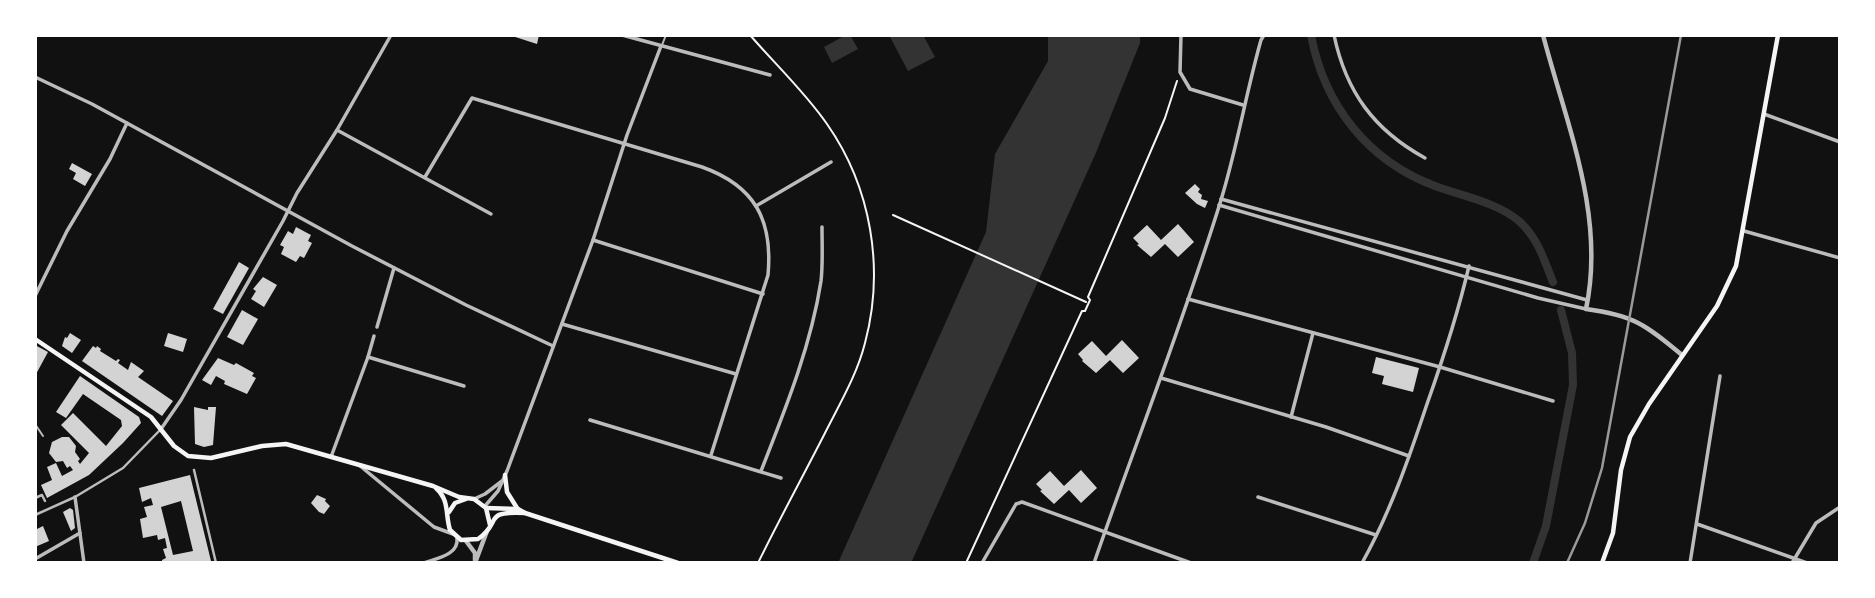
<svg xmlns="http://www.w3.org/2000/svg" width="1875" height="598" font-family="Raleway,sans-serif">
<rect width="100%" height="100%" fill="#111"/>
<g fill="#333">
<path d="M846,35H850L858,49L832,63L824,47Z"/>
<path d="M889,35H923L935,57L908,71Z"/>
<path d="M1048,35H1140V43L1095,155L911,563H838L986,232L995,154L1048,61Z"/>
</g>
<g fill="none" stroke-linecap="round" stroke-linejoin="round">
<g stroke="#333" stroke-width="8">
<path d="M1311,35C1324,105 1368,161 1435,186C1462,196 1496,202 1519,221C1538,238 1544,260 1553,282"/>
<path d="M1533,563L1546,526L1573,385L1572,353L1561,310"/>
</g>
</g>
<g fill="#d3d3d3" fill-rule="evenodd">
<path d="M509,35H539L537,44Z"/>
<path d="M72,163L92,174L85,186L73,179L76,173L69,169Z"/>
<path d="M1195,184L1200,189L1198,192L1202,195L1201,199L1208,201L1205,208L1197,204L1185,193Z"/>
<path d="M1178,224L1194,242L1178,257L1165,244L1151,257L1137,245L1139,244L1133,238L1147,225L1161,240Z"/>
<path d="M296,227L311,235L308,241L312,243L304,258L300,256L296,262L281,254L284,247L280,245L288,231L293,234Z"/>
<path d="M239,262L249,268L223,314L213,309Z"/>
<path d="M263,277L277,285L264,307L251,299L256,291L253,289Z"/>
<path d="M242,310L258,319L243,345L227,337Z"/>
<path d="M70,333L81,340L72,353L62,346L65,337L67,338Z"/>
<path d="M168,333L187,339L183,352L164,346Z"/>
<path d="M1122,340L1139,358L1123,373L1110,360L1096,373L1082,361L1083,360L1078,354L1092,341L1106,356Z"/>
<path d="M35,345L48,352L35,376Z"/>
<path d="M93,346L96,348L97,346L101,349L100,351L116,361L118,359L120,360L118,363L128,370L131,362L144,371L138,377L173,401L162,416L82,361Z"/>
<path d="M1376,357L1419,368L1413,392L1382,384L1384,376L1372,373Z"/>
<path d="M218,358L234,365L236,363L254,373L252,376L256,378L247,394L224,384L225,381L216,376L211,385L202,380Z"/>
<path d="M80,376L139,417L141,423L123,443L89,475L47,498L41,485L52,480L47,467L56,463L62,476L73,470L70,466L67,468L63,461L56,462L49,453L52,442L62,437H69L76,446L75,452L80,459L78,461L80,464L89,453L61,425L73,413L106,446L122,426L121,420L83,394L66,418L56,412Z"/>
<path d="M194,407L208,410V407H216L213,445L204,447L195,444Z"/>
<path d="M1081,470L1097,488L1081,503L1069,490L1054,504L1040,491L1042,490L1036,484L1050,471L1064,486Z"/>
<path d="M190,475L211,561L162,563V560L166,558L163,549L167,548L165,538L158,540L157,535L143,538L140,519L147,517L144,507L153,505L151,498L142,502L139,488ZM181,501L193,551L173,555L161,507Z"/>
<path d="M317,495L326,499L325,501L330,506L324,514L319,512L311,503Z"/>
<path d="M70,508L73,510L75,528L71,531L63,512Z"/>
<path d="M43,526L49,541L35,547V530Z"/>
</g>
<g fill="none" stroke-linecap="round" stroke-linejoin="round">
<g stroke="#f5f5f5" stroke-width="2">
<path d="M750,35C775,64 805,92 827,124C871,187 885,268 865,343C857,375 839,405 824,435C802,478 779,520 758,563"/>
<path d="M893,215L1086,302"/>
<path d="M966,563L1082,311H1085L1090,300L1088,297L1165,118L1177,81"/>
</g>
<g stroke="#bcbcbc" stroke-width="2">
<path d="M662,45L666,35"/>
<path d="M35,424L43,436"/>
</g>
<g stroke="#bcbcbc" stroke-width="2.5">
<path d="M194,470L216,563"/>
<path d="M35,498L42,495L45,501"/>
<path d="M35,515L75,497L123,468L161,429"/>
</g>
<g stroke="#bcbcbc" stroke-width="3.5">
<path d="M622,35L770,75"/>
<path d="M1181,35L1180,72L1190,89L1243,105"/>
<path d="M1334,35C1346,92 1374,130 1425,158"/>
<path d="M35,77L92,104L352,246L466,305L553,346"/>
<path d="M1764,114L1840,142"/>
<path d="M337,130L491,214"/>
<path d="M425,177L472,98L702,167C755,186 773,220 768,275L711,455"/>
<path d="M1221,199L1587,300"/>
<path d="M1219,205L1538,298L1586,309"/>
<path d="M756,206L831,162"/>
<path d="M1744,231L1840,258"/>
<path d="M593,240L763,294"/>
<path d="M35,296L67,231L110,159L127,123"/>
<path d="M1188,299L1440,367L1553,401"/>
<path d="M562,324L736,374"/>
<path d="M377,327L394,268"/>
<path d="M368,357L374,336"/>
<path d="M1161,378L1326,427L1409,456"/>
<path d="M1291,417L1313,333"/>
<path d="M590,420L781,478"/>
<path d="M161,429L181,400L283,221L297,193L337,130L391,35"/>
<path d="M331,457L368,357L464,386"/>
<path d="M359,465L434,527L453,534"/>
<path d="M761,471C785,410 811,346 821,281C823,264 822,245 822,227"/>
<path d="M75,497L84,563"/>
<path d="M1258,497L1376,535"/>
<path d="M474,499L485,494L502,481"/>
<path d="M485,506L498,491L507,471L593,240L627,135L661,46"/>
<path d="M1697,524L1807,563"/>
<path d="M35,559L80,533"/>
<path d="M424,563C437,558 459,555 457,538"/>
<path d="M982,563L1016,504L1022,502L1191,563"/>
<path d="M1094,563C1136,442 1183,323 1221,200C1237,148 1246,93 1261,40L1264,35"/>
<path d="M1362,563C1390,513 1409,458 1427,404C1443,359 1458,313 1469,266"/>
<path d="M1690,563L1720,376"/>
<path d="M1792,563L1816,523L1840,507"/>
</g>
<g stroke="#bcbcbc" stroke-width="4.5">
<path d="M1543,35C1566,123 1606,216 1586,309C1633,315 1646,325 1682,355"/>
<path d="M466,541L475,553V562"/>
<path d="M475,563L487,531"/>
</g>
<g stroke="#f5f5f5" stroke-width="4.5">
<path d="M35,339L151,417L174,446L188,456L211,458L262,446L286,444L433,486L459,497L474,499L486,508L490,525"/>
<path d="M505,475L507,492L517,508"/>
<path d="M436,488C450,501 445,514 450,530L461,540L478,539C503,522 481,511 525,513"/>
<path d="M486,508L518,509L525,513L678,563"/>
<path d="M449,512L455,503L466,499"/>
<path d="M1602,563L1613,533L1621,470L1630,437L1649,404L1717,306L1736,266L1778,35"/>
</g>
<path stroke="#9a9a9a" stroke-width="2.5" d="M1567,563L1585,523L1602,468L1681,35"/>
</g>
<rect width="1875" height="598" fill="none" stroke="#ffffff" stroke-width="74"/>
</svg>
